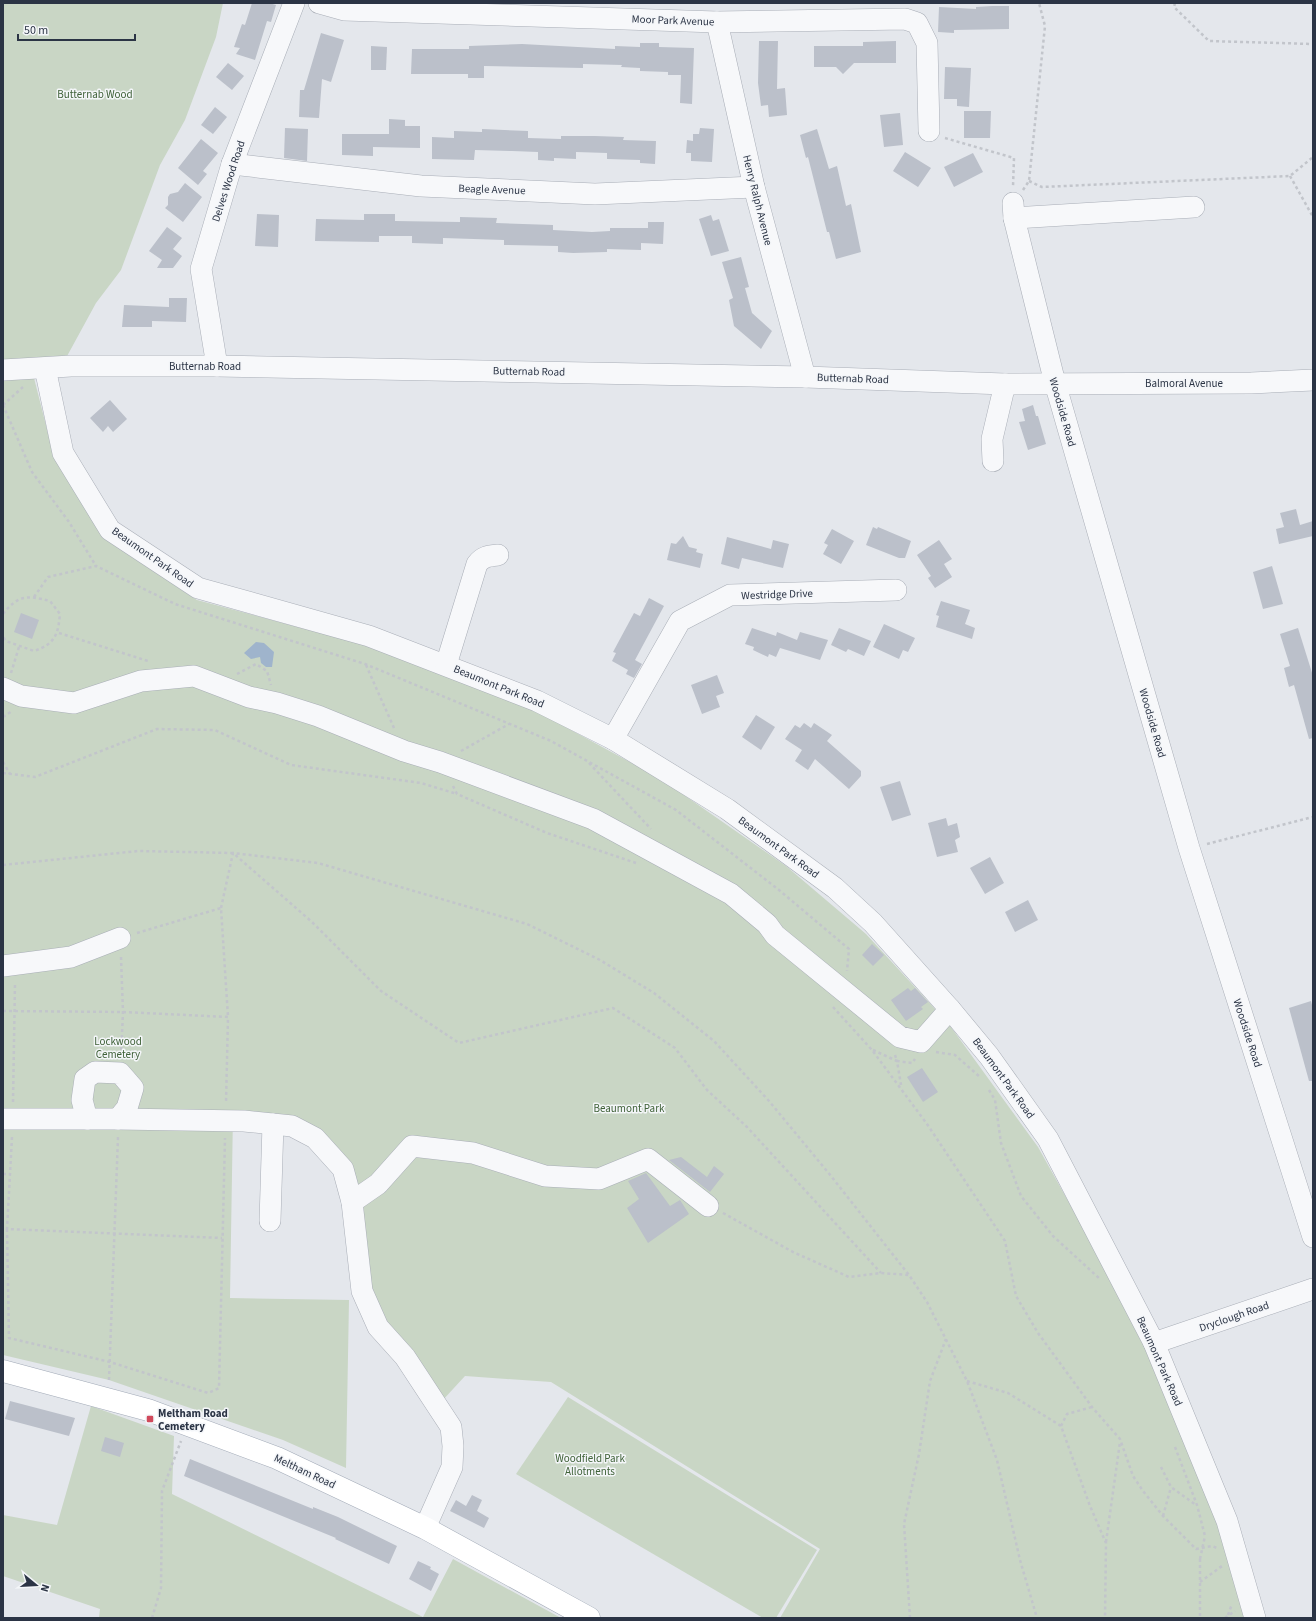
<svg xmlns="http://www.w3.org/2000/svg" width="1316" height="1621" font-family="'Source Sans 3',sans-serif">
<rect width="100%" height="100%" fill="#e4e7ec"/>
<g fill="#c9d6c5">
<path d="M3,3H223L216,37L185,120L160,165L121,270L96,303L66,358L3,362Z"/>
<path d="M33,374L54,457L105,539L197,600L372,647L538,712L661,779L786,866L866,934L948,1023L1038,1147L1160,1366L1222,1527L1246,1618H780L820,1549L551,1382L465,1376L442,1401L385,1324L370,1287L321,1134L233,1113L230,1298L349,1300L346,1468L283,1440L109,1380L3,1355V375Z"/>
<path d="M568,1397L817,1550L776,1618H763L516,1474Z"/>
<path d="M91,1406L174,1436L172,1494L423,1617L453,1559L561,1618H99L100,1609L3,1576V1515L57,1525Z"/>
</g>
<path fill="#9fb4cc" d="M256,642L264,643L274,652L272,667H266L261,663L260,657L251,659L244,653Z"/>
<g fill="#bbc0ca">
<path d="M252,3H269L276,5L271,22L267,21L255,60L236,54L240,48L234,47L242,24L245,25Z"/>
<path d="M992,6H1009V29L954,30V33L938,32L939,7L976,9V7Z"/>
<path d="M321,33L344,40L331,82L322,79L319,118L299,117L300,90H304Z"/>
<path d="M759,41H778L777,89L785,88L787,115L769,117L768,105L761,106L758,83Z"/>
<path d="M896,41V63H854L843,74L836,67H814V46H863V42Z"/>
<path d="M640,43H659V47L694,48L692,104L680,103L681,75H668V72L640,71V68L621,67L622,65L583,64V68L484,66V78H468V74H411L412,49H469V46L522,44L615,49V46L640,47Z"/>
<path d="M371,46L387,47L386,70H371Z"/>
<path d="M228,63L244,76L232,90L216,77Z"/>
<path d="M945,67L971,68L969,107L957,106V99H944Z"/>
<path d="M215,107L227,117L213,134L201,125Z"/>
<path d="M964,111H991L990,138H964Z"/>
<path d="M900,113L903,145L884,147L880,115Z"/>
<path d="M389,119L405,120V126H420V148L373,147V156L342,155V134H389Z"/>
<path d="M285,128L308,129L307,161L284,158Z"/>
<path d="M700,128L714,129L712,162L691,161V153H686L687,140L693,141V134H699Z"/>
<path d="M482,129L528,131V138L561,139V136H595L624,137L623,140L656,141L655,164L640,163V160L607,159V153L576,152V159L554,158V161L538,160V152L512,151L475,150L474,160L432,159V137L454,138V131L482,132Z"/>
<path d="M817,129L829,169L837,166L846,206L851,204L861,252L836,259L829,232H827L808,157L806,158L800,135Z"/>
<path d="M201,139L218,153L203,171L207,174L198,185L178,168Z"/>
<path d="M905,152L931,168L918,187L893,171Z"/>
<path d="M973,153L983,172L954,187L944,167Z"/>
<path d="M185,183L202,197L183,222L165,208L168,205V197L170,194L178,192Z"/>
<path d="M257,214L279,215L278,247L255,246Z"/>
<path d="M364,214H395V221L460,222V217L497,218L496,223L553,225V230L592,232L610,231V228H648V222H664L663,244L641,243V250L607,249V252L573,253L558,252V246L504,245V240L443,238V244L412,243V236H379V242L315,241L316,219L364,220Z"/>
<path d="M711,215L713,221L719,219L729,251L711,256L699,219Z"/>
<path d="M167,227L182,238L173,249L182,256L173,268H157L162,260L149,251Z"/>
<path d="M741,257L749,287L745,288L752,313L772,331L761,349L734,326L729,300L733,298L722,262Z"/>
<path d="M169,298H187L186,322L152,321V327H122L124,305L169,307Z"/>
<path d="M110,400L127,419L113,432L108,426L103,432L90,418Z"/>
<path d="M1033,405L1036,416H1038L1046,444L1028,450L1019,422L1025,421L1022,409Z"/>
<path d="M1296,509L1300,525L1313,521V536L1279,544L1276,529L1284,527L1280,513Z"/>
<path d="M873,527L877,529L878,527L911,541L905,558H899L866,545Z"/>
<path d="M832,529L854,541L841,564L823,554L828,545L824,543Z"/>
<path d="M683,536L689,547L697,549L696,552L703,554L700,568L667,560L671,543L676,544Z"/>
<path d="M727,537L771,549L773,540L789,544L783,568L742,558L739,569L721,564Z"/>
<path d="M939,540L952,559L944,564L952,577L935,588L928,578L931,576L917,555Z"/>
<path d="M1272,566L1283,604L1263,609L1253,572Z"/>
<path d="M649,598L664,606L635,660L642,664L634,678L626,674L628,670L612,661L616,653L613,652L634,613L640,616Z"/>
<path d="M941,601L970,610L965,624L975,628L972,639L936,627L939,616L936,615Z"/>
<path d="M21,613L39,620L32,639L14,632Z"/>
<path d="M884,624L915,638L908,652L903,650L899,659L873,647Z"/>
<path d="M752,628L776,636L777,632L797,640L800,632L828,640L820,660L780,648L776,657L769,654L768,657L753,650L754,647L745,644Z"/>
<path d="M839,628L871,641L864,656L848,649L846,652L831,645Z"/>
<path d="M1298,628L1313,676V738L1309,739L1294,685L1289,687L1284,668L1290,666L1280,634Z"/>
<path d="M717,675L724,693L716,696L720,707L702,714L691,685Z"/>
<path d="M756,715L775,727L761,750L742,737Z"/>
<path d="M804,723L811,728L814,723L832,735L827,741L861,771V776L849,789L815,759L808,770L795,761L802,750L785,739L795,725L800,728Z"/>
<path d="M900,781L911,815L892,821L880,787Z"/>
<path d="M946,818L948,826L957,823L960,837L955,840L958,852L937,857L928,823Z"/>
<path d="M990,857L1004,883L985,894L970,868Z"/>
<path d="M1028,900L1038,920L1015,932L1005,912Z"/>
<path d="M872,944L884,955L873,966L862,955Z"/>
<path d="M908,988L911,991L915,988L928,1002L921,1007L923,1009L906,1021L891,1000Z"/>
<path d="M1311,1001L1313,1009V1081H1309L1289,1008Z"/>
<path d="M922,1068L938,1092L923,1102L907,1077Z"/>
<path d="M681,1157L707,1177L714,1166L724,1174L710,1192L669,1160Z"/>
<path d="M646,1173L670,1206L680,1200L689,1214L648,1243L627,1208L639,1199L628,1181Z"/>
<path d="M10,1401L75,1418L69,1436L5,1419Z"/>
<path d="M105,1437L124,1443L120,1457L101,1451Z"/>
<path d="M190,1459L313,1509V1507L338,1517L397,1546L389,1564L335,1539L336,1538L184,1476Z"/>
<path d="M472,1495L482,1500L477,1511L489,1518L484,1528L450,1511L456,1500L466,1506Z"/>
<path d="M418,1561L431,1567L430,1569L439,1574L431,1591L409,1579Z"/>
</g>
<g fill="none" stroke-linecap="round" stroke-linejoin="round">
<defs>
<g id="minor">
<path d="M319,3L344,10L717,22L905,19L917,23L927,43L929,131"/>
<path d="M717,22L754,187L805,377"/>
<path d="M232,164L421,186L595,194L754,187"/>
<path d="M1013,203L1014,218L1055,383L1189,848L1313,1237"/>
<path d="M1014,218L1194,207"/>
<path d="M217,366L201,269L232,164L294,3"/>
<path d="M45,368L63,453L110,530L198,588L369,636L537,701L613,739L727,809L835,888L873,923L950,1009L989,1056L1048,1139L1154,1343L1227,1521L1255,1618"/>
<path d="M3,370L71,366H217L805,377L1005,384L1251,383L1313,380"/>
<path d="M993,461L992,439L1005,384"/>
<path d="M446,665L477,564C483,556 489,556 498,555"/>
<path d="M3,688L21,696L74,703L141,681L194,676L249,697L277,703L318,716L404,751L440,762L593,819L731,894L767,924L775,935L900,1037L921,1042L950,1009"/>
<path d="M613,739L680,621L730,595L896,590"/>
<path d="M3,966L71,957L120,938"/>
<path d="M3,1119H118L244,1121L292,1126L315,1138L343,1169L352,1202L362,1291L378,1327L405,1357L451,1427L453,1446L452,1467L425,1528"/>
<path d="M87,1119L82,1100L85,1079L95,1072L120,1073L133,1088L127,1108L118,1119"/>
<path d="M352,1202L378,1184L412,1146L473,1153L545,1176L599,1179L648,1159L708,1206"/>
<path d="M270,1221L273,1124"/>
<path d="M1154,1343L1313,1289"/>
</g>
<path id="major" d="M3,1371L148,1410L277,1458L425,1528L589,1618"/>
</defs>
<use href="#minor" stroke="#a9aeb7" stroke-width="22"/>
<use href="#major" stroke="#a3abb8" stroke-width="23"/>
<g stroke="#c2c5cb" stroke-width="2.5" stroke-dasharray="3 3" stroke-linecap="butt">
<path d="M1175,3L1174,7L1209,41L1313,44"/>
<path d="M945,138L1014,158L1013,187"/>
<path d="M1290,176L1313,217"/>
<path d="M1029,181L1042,187L1290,176L1313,157"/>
<path d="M1023,190L1029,181L1045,26L1039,3"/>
<path d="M3,405L32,472L69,522L96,566"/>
<path d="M3,405L23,387"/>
<path d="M34,597L48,577L96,566L175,604L365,664L551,741L676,810L779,890L849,949L847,971"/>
<path d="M3,614C18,595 27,595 50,601L60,614C58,635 55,644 34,651L6,641L3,637"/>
<path d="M59,633L148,661"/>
<path d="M366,665L394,728"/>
<path d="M11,673L19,647"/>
<path d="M237,674L256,664L267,671L271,685"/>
<path d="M3,717L12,711"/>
<path d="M461,751L509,724"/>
<path d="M3,762L10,774"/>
<path d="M589,763L651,829"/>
<path d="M3,773L35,777L157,729L215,730L291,765L421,783L457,794"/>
<path d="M453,786L457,794L547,833L636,863"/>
<path d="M1207,844L1313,817"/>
<path d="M3,865L138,851L233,853L312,922L381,991L459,1043L613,1008L675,1048L707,1090L747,1127L881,1273"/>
<path d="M221,908L233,853L318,863L527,924L600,960L654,993L714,1041L769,1101L831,1176L909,1275L927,1302L967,1381L997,1460L1020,1560L1037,1618"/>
<path d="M137,933L221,908L228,1017"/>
<path d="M121,957L123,1012L121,1056"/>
<path d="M833,1007L872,1050L927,1124L1005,1241L1016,1296L1038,1333L1092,1407L1120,1439L1133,1476L1143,1491L1163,1516L1196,1549L1212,1546L1217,1548"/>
<path d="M3,1011L123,1012L228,1017L226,1103"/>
<path d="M873,1050L897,1061L901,1085"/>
<path d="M936,1052L955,1055L980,1077"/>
<path d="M895,1055L897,1061L912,1063L915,1059"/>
<path d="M989,1090L995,1100L1001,1143L1021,1196L1053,1236L1100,1279"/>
<path d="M13,1102L15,983"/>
<path d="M12,1137L7,1229L222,1238"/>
<path d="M3,1174H10"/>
<path d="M723,1213L793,1252L849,1277L881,1273L909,1275"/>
<path d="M7,1229L9,1338L110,1362L208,1393L219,1388L225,1138"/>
<path d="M109,1380L118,1137"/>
<path d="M967,1381L1008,1393L1061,1426L1090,1506L1106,1543L1105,1618"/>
<path d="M1061,1426L1067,1414L1092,1407"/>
<path d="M1175,1447L1197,1505L1205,1536"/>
<path d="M1161,1467L1171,1487L1196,1505"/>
<path d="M1163,1516L1171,1487"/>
<path d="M1106,1542L1120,1442"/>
<path d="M1200,1559V1618"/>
<path d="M1200,1582L1222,1566"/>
<path d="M1228,1615L1232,1604"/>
<path d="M152,1618L161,1588L162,1491L181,1441"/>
<path d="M910,1618L904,1524L919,1454L930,1381L946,1339"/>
<path d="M1225,1618L1235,1611"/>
</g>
<use href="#minor" stroke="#f7f8fa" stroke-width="21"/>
<use href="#major" stroke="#fff" stroke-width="22"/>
<path stroke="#c2c5cb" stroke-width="2.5" stroke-dasharray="3 3" stroke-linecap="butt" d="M1200,1559L1205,1536"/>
</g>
<rect fill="#d1495b" stroke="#f4f6f9" stroke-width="1.5" x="146" y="1415" width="8" height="8" rx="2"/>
<g text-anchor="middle" stroke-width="3" stroke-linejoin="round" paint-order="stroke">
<g font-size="11" fill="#2b3445" stroke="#f4f6f9">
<text transform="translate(673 20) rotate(2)" y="4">Moor Park Avenue</text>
<text transform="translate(228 181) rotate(-72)" y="4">Delves Wood Road</text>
<text transform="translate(492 189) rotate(2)" y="4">Beagle Avenue</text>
<text transform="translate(758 200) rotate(76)" y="4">Henry Ralph Avenue</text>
<text x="205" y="370">Butternab Road</text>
<text transform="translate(529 371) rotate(1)" y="4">Butternab Road</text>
<text transform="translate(853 378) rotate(2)" y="4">Butternab Road</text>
<text x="1184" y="387">Balmoral Avenue</text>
<text transform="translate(1063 412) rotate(74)" y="4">Woodside Road</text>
<text transform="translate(153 557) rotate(35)" y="4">Beaumont Park Road</text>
<text transform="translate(777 594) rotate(-2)" y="4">Westridge Drive</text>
<text transform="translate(499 686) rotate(22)" y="4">Beaumont Park Road</text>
<text transform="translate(1153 723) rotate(74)" y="4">Woodside Road</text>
<text transform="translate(779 847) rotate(36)" y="4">Beaumont Park Road</text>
<text transform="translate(1248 1033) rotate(72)" y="4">Woodside Road</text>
<text transform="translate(1004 1078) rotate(54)" y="4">Beaumont Park Road</text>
<text transform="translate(1234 1316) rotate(-19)" y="4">Dryclough Road</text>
<text transform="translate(1160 1361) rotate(66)" y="4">Beaumont Park Road</text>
<text transform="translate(305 1471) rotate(25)" y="4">Meltham Road</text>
</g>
<g font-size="11" fill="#3f6138" stroke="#f4f6f9">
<text x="95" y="98">Butternab Wood</text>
<text x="118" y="1045">Lockwood<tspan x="118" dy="13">Cemetery</tspan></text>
<text x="629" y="1112">Beaumont Park</text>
<text x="590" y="1462">Woodfield Park<tspan x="590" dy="13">Allotments</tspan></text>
</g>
<g font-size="11" font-weight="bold" fill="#2b3445" stroke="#f4f6f9" text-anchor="start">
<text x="158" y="1417">Meltham Road<tspan x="158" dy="13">Cemetery</tspan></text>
</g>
</g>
<rect width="1316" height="1621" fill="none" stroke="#2b3445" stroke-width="8"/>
<g transform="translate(36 1585) rotate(108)" stroke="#f4f6f9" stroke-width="3" paint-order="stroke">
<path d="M0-3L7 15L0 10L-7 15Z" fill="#2b3445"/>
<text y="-6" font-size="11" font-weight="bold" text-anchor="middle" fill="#2b3445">N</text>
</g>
<path d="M18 34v6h117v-6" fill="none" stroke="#2b3445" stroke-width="2"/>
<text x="24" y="34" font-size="12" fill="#2b3445" stroke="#f4f6f9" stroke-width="3" paint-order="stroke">50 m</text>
</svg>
